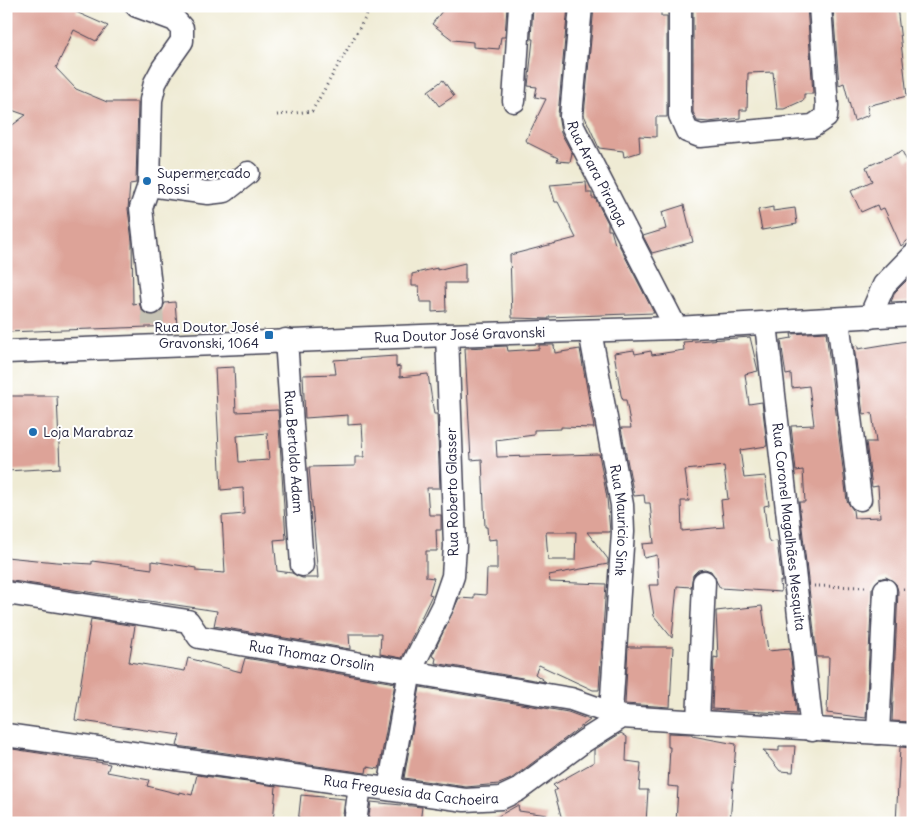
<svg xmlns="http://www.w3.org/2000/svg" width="919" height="829" font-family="Delius,sans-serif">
<rect width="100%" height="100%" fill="#fff"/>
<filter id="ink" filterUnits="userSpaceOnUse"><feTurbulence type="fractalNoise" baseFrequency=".02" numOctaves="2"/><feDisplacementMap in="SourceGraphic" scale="10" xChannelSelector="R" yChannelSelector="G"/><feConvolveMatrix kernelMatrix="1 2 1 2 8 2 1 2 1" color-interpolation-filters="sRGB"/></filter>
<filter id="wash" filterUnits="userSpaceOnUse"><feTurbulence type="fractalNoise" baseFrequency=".0096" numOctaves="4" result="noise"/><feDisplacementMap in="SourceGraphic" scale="20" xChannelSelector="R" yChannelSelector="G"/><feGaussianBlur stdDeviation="1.12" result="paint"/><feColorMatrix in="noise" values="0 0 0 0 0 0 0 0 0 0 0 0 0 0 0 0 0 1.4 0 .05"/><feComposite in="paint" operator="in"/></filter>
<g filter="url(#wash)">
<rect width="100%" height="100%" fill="#efebd4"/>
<g id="blocks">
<g fill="#dda398" fill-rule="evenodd">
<path d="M6,6H79L76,12L108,26L96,41L74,30L56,68L76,89L107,102H138L136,183L130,184L128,209L132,241L133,304L139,303L142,311L153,316L160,313L165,303L175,302L177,326L6,332V130L26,115L6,108Z"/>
<path d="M446,6H507L505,37H501L499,49L473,47V42L453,40L432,24Z"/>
<path d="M533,6H568L558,115L561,133L572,153L570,162L557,161L558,158L528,143L526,140L546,99L535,97L537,87L528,86L533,39H531Z"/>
<path d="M616,6H653V11H661V16H667V117H656V137L639,136L640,152L624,157L623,151L599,148L584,115L594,7L616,10Z"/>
<path d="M693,6H807L813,94H804V100L784,109H777L773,72L748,73L747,110H740V118L709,122L697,121L693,112Z"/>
<path d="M897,6L907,96L867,106L869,115L854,121L844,83L839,85L833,7Z"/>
<path d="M443,80L454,96L439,106L428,91Z"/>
<path d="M902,151L907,161L913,158V236L901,246L884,208L879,210L877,205L861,212L851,191L872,181L866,167Z"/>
<path d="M586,182L587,193H592V198H595L608,223V230H611L615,244L618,243L654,313L549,317V319L512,318L510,255L576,238L558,202H555L550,185Z"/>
<path d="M684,205L693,242L652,253L643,236L666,229L662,212Z"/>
<path d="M773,207V211L795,208L797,224L762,230L758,210Z"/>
<path d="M465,263V283H445L446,311L432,312V302H420L419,286H412V274L437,268V270Z"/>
<path d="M913,274V301L891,302L895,292Z"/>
<path d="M826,332L847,501L853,510L854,518L880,517L878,486L872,487L866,442H876L872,413L863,414L854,346L858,345V349L913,340V722L892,721L898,591L896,584L886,577L879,579L872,589L866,718L827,713L829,657H817L799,502H805L803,470L796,471L791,426L814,425L809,386L792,388L791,374L786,375L784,363L781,340L792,338L791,334Z"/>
<path d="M750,337L758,371L745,374L749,404L762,402L767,446L740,450L744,478L765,476L769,505L764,506L768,539L770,542L777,541L782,582L780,581L781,592L720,588L711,571L705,569L698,570L693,575L691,587L677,586L672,638L654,616L649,585H659L657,555L644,558L642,544L654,543L650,503H645L644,495L634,496L621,428H631L626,400H623L621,395L614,353L634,350L635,354L651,351L652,355L684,350L683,342ZM724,466L728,499L721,500L724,527L682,531L681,501H689L685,470Z"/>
<path d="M539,345H554L555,353L580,349L594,428L561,427V429L534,430V435L496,440L497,457L599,454L607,498L610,532H587L608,559V564L549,575L550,582L606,584L599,690H593L539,665L535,674L546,682L435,663L436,658L432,656L459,598L474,599V594L486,595L487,569H497V539L488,540L487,527H485L482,459L471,460L465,348L507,346L508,351L539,349ZM546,532H576L575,560H548Z"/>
<path d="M396,356V367L400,366V377L428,374L434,414H437L440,488H427L429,515H441V530H436L437,551H426V577L434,578L429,594L432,595L402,658L380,654L381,634H349L350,649L214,626L217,611L6,580V557L56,562L92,564V561L152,569V561L196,568V571L225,573L222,516L244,514L243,488L221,490L215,368L234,367L236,412L278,410L286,539L274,540L277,571L292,573L302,578H318L309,467L355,466V457H364L362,424L348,425V415L305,418L303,375L336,374L334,360ZM267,433L269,460L239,462L237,436Z"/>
<path d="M6,396H57L60,468L6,471Z"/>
<path d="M762,606L768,651L790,649L797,714L712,709L714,657L718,658L716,611Z"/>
<path d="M91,619L135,626L129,662L185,671L188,658L241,672L245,658L395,683L379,769L367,767L366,773L177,746L180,735L75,720Z"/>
<path d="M628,647H673L670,707L625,704Z"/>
<path d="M420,687L568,712L590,720L511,779L499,784L466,787L404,778Z"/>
<path d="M621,733L627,737L626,761L641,763L639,790H648L646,823H563L554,791L557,789L553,785L594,762V750Z"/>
<path d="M668,733L692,734V736L736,744L730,823H676L678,787L668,786L670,747H668Z"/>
<path d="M779,746H795L793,772L780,771L763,750L779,751Z"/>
<path d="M900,747L913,748V823H896Z"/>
<path d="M6,748L110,764L107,772L149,780L147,786L180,794V792L192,795L197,775L276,786L273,823H6Z"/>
<path d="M301,795L345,799L342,823H298Z"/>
<path d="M371,802L422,807L420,823H368Z"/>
<path d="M518,805L519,811L547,815L546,823H486Z"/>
</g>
</g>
</g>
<g filter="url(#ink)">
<use href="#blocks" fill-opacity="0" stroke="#414052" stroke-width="1"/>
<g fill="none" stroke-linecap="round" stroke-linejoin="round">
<path stroke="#c6c3b5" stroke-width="22" stroke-dasharray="22 11" stroke-linecap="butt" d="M152,303L153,327"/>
<defs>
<g id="minor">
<path d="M137,6L175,20L182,28V41L163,68L155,83L151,100L149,185L141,208L152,303"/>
<path id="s1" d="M581,6L571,116L573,127L676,328"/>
<path d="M680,6V115L687,131L700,136L813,126L826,117L827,106L820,6"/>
<path d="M514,101L520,6"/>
<path d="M149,185L208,193L225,191L248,173"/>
<path d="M870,317L884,285L913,255"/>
<path d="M838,319L860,499"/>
<path id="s2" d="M766,324L812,730"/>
<path id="s3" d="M590,331L622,505L623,532L611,712"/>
<path id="s4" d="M286,340L302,565"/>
<path id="s5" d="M6,352L447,335L676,328L913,314"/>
<path id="s6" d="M6,593L188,621L199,637L571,699L622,717"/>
<path d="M698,722L704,582"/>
<path d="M878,733L885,590"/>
<path id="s7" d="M6,735L465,800L501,798L518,790L584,741L622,717L913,735"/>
<path d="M389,789L410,671L443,605L453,576L455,546L447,335"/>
<path d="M355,823L360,785"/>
</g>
</defs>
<use href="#minor" stroke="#414052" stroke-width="25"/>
<g stroke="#414052" stroke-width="3" stroke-dasharray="1 4" stroke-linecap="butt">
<path d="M277,115L312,111L372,6"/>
<path d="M814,586L867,587"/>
<path d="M903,589H913"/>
</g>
<use href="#minor" stroke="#fff" stroke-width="22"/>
</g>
</g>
<g fill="#1f6fb2" stroke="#fff" stroke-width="2">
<circle cx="147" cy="181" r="5"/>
<rect x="264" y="330" width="10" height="10" rx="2.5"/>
<circle cx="33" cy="432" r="5"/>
</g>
<g text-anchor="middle" stroke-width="4" stroke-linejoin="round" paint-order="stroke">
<g font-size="14" fill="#22223b" stroke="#fff" text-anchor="start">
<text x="157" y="178">Supermercado<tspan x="157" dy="16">Rossi</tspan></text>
<text x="259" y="332" text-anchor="end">Rua Doutor José<tspan x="259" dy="16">Gravonski, 1064</tspan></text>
<text x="43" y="437">Loja Marabraz</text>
</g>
<g font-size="14" fill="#22223b" stroke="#fff">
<text dy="5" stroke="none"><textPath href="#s1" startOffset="174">Rua Arara Piranga</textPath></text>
<text dy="5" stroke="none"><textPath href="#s5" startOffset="454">Rua Doutor José Gravonski</textPath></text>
<text dy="5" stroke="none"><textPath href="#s4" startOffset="112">Rua Bertoldo Adam</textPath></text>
<text transform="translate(452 492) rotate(-91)" y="5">Rua Roberto Glasser</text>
<text dy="5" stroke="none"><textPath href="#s3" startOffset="192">Rua Mauricio Sink</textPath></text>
<text dy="5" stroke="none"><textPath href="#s2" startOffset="204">Rua Coronel Magalhães Mesquita</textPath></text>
<text dy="5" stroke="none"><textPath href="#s6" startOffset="318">Rua Thomaz Orsolin</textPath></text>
<text dy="5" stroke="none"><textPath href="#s7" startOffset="409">Rua Freguesia da Cachoeira</textPath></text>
</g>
</g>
<rect width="919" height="829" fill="none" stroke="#fff" stroke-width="25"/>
</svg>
